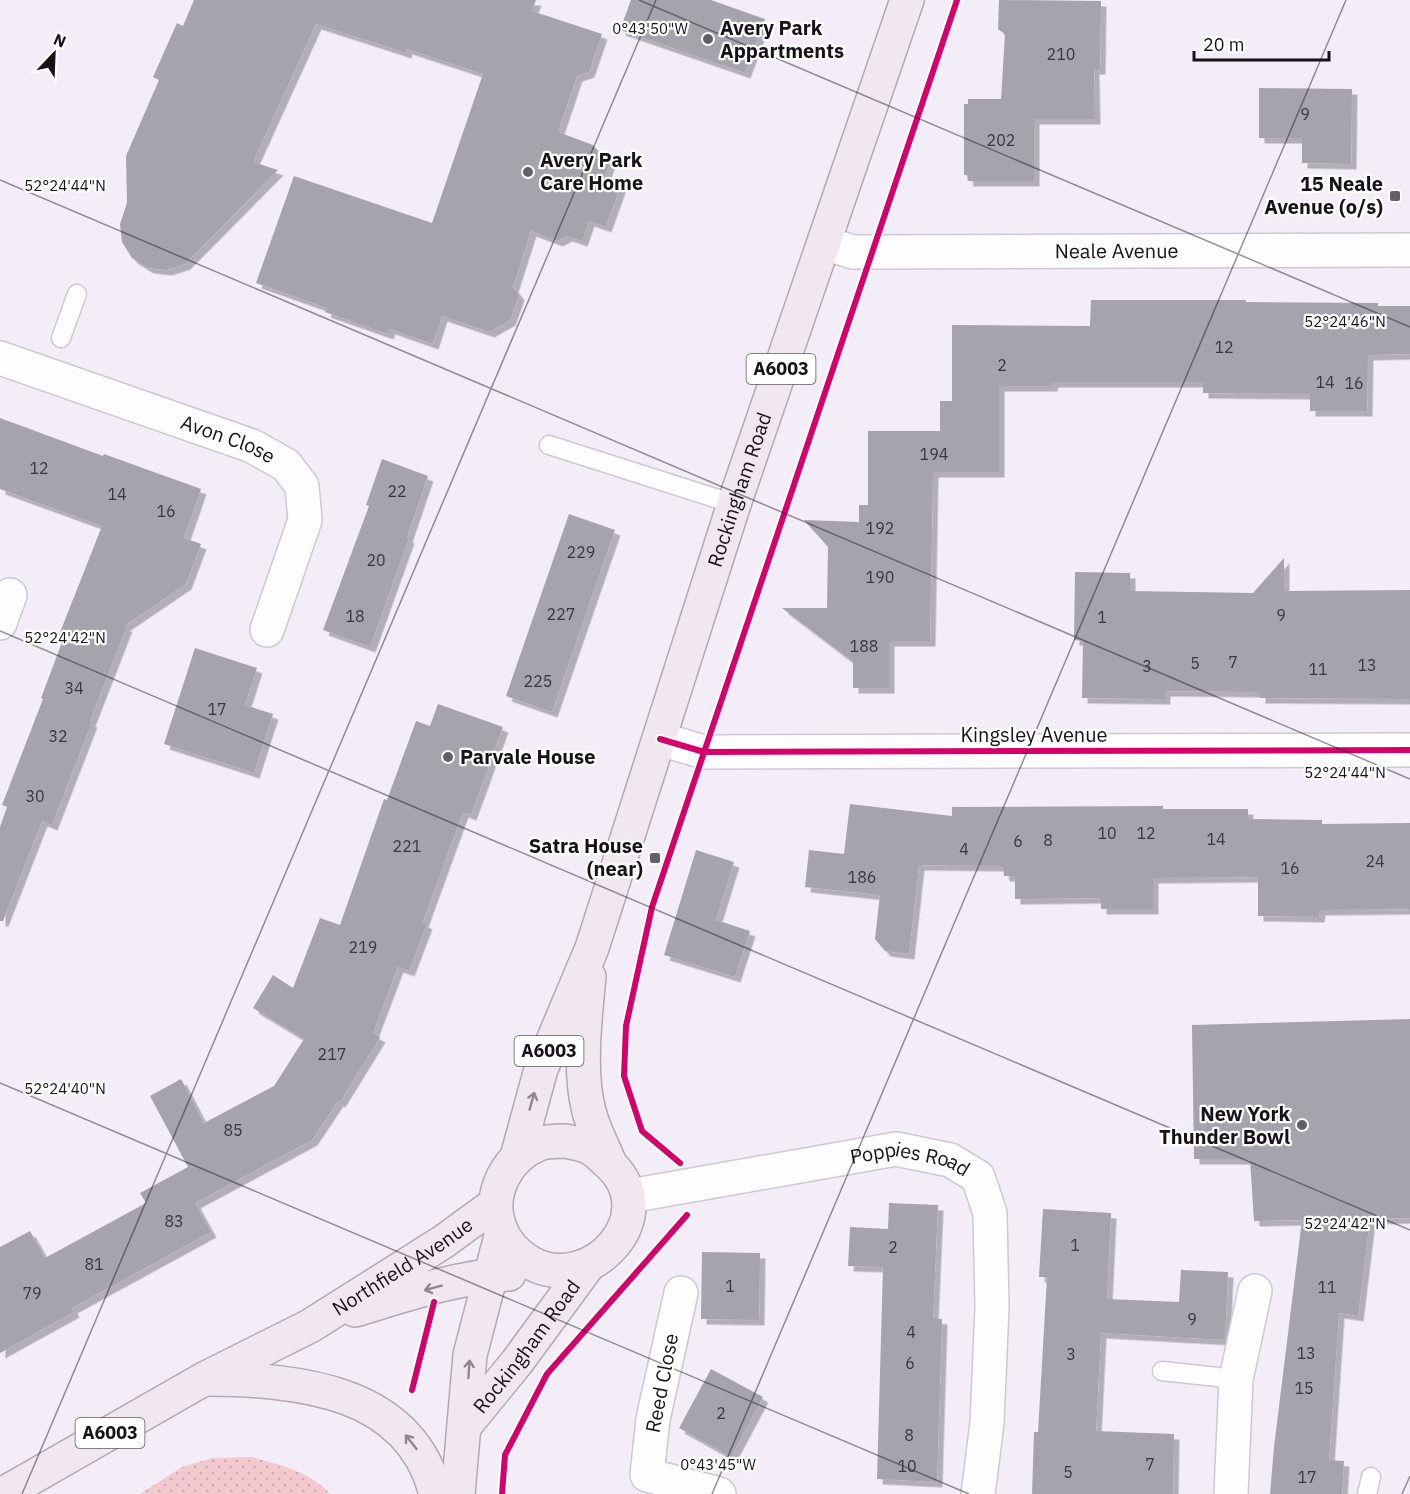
<svg xmlns="http://www.w3.org/2000/svg" width="1410" height="1494" font-family="'IBM Plex Sans',sans-serif">
<defs>
<pattern id="grass-dots" width="8" height="8" patternUnits="userSpaceOnUse" patternTransform="scale(1.5)"><rect width="8" height="8" fill="#f2c9cf"/><path d="M2 2h.1M6 6h.1" fill="none" stroke="#cfacb1" stroke-width="1.8" stroke-linecap="round"/></pattern>
<filter id="shadow"><feDropShadow dx="5.5" dy="5.5" stdDeviation="0" flood-color="#0004"/></filter>
</defs>
<rect width="100%" height="100%" fill="#f3edf8"/>
<path fill="url(#grass-dots)" d="M252,1457C279,1465 311,1472 330,1494H140L182,1467L212,1458Z"/>
<g fill="#a5a3ab" filter="url(#shadow)">
<path d="M194,0H536L532,11L602,34L589,72L577,76L558,132L593,145L598,151L612,156L604,179L621,185L606,227L589,221L582,241L567,236L557,241L531,231L513,287L519,295L510,320L489,332L442,316L433,344L390,329L388,334L325,312L327,308L256,283L294,176L432,223L483,74L407,49L406,53L316,24L253,162L278,170L185,264L167,270L148,268L132,258L122,242L120,224L127,203L126,156L159,80L153,77L177,23L183,26Z"/>
<path d="M631,0H711L765,19L745,73L620,30Z"/>
<path d="M999,0L1101,1L1100,69H1094L1095,119H1034V181H968L967,175H964V104H968V99H1001L1005,34L998,29Z"/>
<path d="M1259,88L1352,89L1351,164L1302,163V138H1259Z"/>
<path d="M1091,300H1246V302L1378,303V306H1410V354L1368,355L1367,411H1310V394L1203,393V382H1053L1052,386H999V472H933L930,641H889V688H853V662L782,608H827L828,547L804,520L859,522V505H868V431H940V401H952V325L1090,326Z"/>
<path d="M0,418L103,456L104,454L201,489L184,538L201,544L186,584L124,626H127L90,721L92,722L52,825L42,821L3,921H0V827L7,807L2,805L43,699L41,698L64,637L59,635L102,526L0,489Z"/>
<path d="M382,459L428,476L407,537L409,538L370,647L323,630L369,506L366,505Z"/>
<path d="M569,514L615,530L552,712L506,696Z"/>
<path d="M1284,558V591L1410,590V699L1260,698V692L1165,691V699L1082,698L1083,641L1074,640L1075,572L1130,573V591L1253,593Z"/>
<path d="M195,648L257,668L245,705L273,714L254,773L164,744Z"/>
<path d="M438,704L503,727L471,815L463,812L423,922L427,924L409,971L398,967L373,1033L380,1037L340,1102L338,1101L312,1140L195,1203L211,1232L72,1308L74,1312L0,1353V1247L30,1231L45,1258L146,1203L140,1193L188,1167L150,1096L181,1079L204,1123L274,1086L304,1039L253,1008L273,975L293,988L320,918L340,925L384,799L387,800L416,721L430,726Z"/>
<path d="M850,804L952,816V807L1163,806V809H1248V819L1322,820V824L1410,823V909L1320,910L1319,917L1258,916V877L1153,878V909H1101V898L1015,899V876H1004L1003,866L919,865L909,954L885,951L875,939L880,895L805,887L809,850L844,854Z"/>
<path d="M696,850L734,862L716,920L750,931L735,977L664,955Z"/>
<path d="M1410,1019V1218L1370,1219L1358,1316L1339,1313L1329,1460L1344,1461L1342,1494H1270L1274,1447L1302,1220L1254,1221L1250,1159H1194L1192,1025Z"/>
<path d="M889,1203L938,1205L933,1318L942,1319L937,1482L877,1479L883,1267L848,1266L850,1227L888,1229Z"/>
<path d="M1043,1209L1111,1213L1107,1299L1179,1302L1181,1270L1228,1272L1225,1340L1101,1333L1096,1431L1174,1434L1173,1494H1032L1034,1432H1038L1047,1277H1039Z"/>
<path d="M702,1252L760,1253L759,1320L701,1319Z"/>
<path d="M711,1369L763,1397L731,1457L679,1428Z"/>
</g>
<g fill="none" stroke-linecap="round" stroke-linejoin="round">
<defs>
<g id="lane">
<path d="M61,338L77,294"/>
<path d="M549,445L734,504"/>
<path d="M1162,1371L1236,1379"/>
<path d="M1367,1494L1371,1477"/>
</g>
<g id="street">
<path id="s1" d="M824,243L853,252L1410,250"/>
<path id="s2" d="M0,358L252,446L286,465L302,486L305,520L267,630"/>
<path d="M0,623L10,595"/>
<path d="M660,739L704,752L1410,750"/>
<path id="s3" d="M630,1196L896,1149L950,1160L978,1177L990,1213L992,1307L987,1423L978,1494"/>
<path d="M681,1293L653,1419L647,1475L719,1494"/>
<path d="M1231,1494L1236,1379L1255,1291"/>
</g>
<g id="primary">
<path d="M589,977C585,1016 579,1070 588,1107C592,1127 603,1146 610,1164"/>
<path d="M566,1141C574,1143 581,1144 588,1147C595,1150 601,1156 606,1161C668,1213 591,1296 531,1263C516,1254 504,1242 499,1225C488,1192 508,1156 539,1144C547,1141 558,1141 566,1141Z"/>
<path id="s4" d="M517,1157L541,1069L592,948L734,504L907,0"/>
<path d="M355,1310C405,1295 457,1277 509,1274"/>
<path d="M209,1379C299,1380 410,1390 436,1494"/>
<path id="s5" d="M464,1427L517,1362L589,1264"/>
<path id="s6" d="M3,1494L204,1379L310,1326L443,1242L495,1204"/>
<path d="M458,1494L470,1355L502,1232"/>
</g>
</defs>
<use href="#lane" stroke="#cdc9d0" stroke-width="21"/>
<use href="#street" stroke="#cdc9d0" stroke-width="36"/>
<use href="#primary" stroke="#b5a7b3" stroke-width="36"/>
<use href="#lane" stroke="#fdfcfe" stroke-width="18"/>
<use href="#street" stroke="#fdfcfe" stroke-width="33"/>
<use href="#primary" stroke="#f0e8ee" stroke-width="33"/>
<defs>
<g id="cycleway">
<path d="M660,739L704,752L1410,750"/>
<path d="M680,1163L642,1131L624,1076L626,1026L652,907L957,0"/>
<path d="M412,1390L434,1302"/>
<path d="M502,1494L505,1455L547,1374L687,1215"/>
</g>
</defs>
<use href="#cycleway" stroke="#fff" stroke-width="10"/>
<use href="#cycleway" stroke="#d6006c" stroke-width="6"/>
</g>
<defs><path id="oneway-shaft" d="M-6 0H5M1.5-3L5.5 0L1.5 3" fill="none" stroke-width="1.6" stroke-linecap="round" stroke-linejoin="round" transform="scale(1.5)"/></defs>
<g stroke="#8e888e">
<use href="#oneway-shaft" transform="translate(532 1101) rotate(-74)"/>
<use href="#oneway-shaft" transform="translate(433 1288) rotate(165)"/>
<use href="#oneway-shaft" transform="translate(469 1369) rotate(-86)"/>
<use href="#oneway-shaft" transform="translate(411 1442) rotate(-128)"/>
</g>
<path fill="none" stroke="#161218" stroke-width="1.5" stroke-opacity="0.45" d="M639,0L1410,327M0,180L1410,779M0,631L1410,1230M0,1083L969,1494M22,1494L656,0M712,1494L1346,0M1402,1494L1410,1476"/>
<g fill="#635f66" stroke="#fff" stroke-width="2">
<circle cx="708" cy="39" r="6"/>
<circle cx="528" cy="172" r="6"/>
<rect x="1389" y="190" width="12" height="12" rx="3"/>
<circle cx="448" cy="757" r="6"/>
<rect x="649" y="852" width="12" height="12" rx="3"/>
<circle cx="1302" cy="1125" r="6"/>
</g>
<g text-anchor="middle" stroke-width="4.5" stroke-linejoin="round" paint-order="stroke">
<g font-size="16" fill="#3a363d">
<text x="1061" y="60">210</text>
<text x="1305" y="120">9</text>
<text x="1001" y="146">202</text>
<text x="1224" y="353">12</text>
<text x="1002" y="371">2</text>
<text x="1325" y="388">14</text>
<text x="1354" y="389">16</text>
<text x="934" y="460">194</text>
<text x="39" y="474">12</text>
<text x="397" y="497">22</text>
<text x="117" y="500">14</text>
<text x="166" y="517">16</text>
<text x="880" y="534">192</text>
<text x="581" y="558">229</text>
<text x="376" y="566">20</text>
<text x="880" y="583">190</text>
<text x="561" y="620">227</text>
<text x="1281" y="621">9</text>
<text x="355" y="622">18</text>
<text x="1102" y="623">1</text>
<text x="864" y="652">188</text>
<text x="1233" y="668">7</text>
<text x="1195" y="669">5</text>
<text x="1367" y="671">13</text>
<text x="1147" y="672">3</text>
<text x="1318" y="675">11</text>
<text x="538" y="687">225</text>
<text x="74" y="694">34</text>
<text x="217" y="715">17</text>
<text x="58" y="742">32</text>
<text x="35" y="802">30</text>
<text x="1107" y="839">10</text>
<text x="1146" y="839">12</text>
<text x="1216" y="845">14</text>
<text x="1048" y="846">8</text>
<text x="1018" y="847">6</text>
<text x="407" y="852">221</text>
<text x="964" y="855">4</text>
<text x="1375" y="867">24</text>
<text x="1290" y="874">16</text>
<text x="862" y="883">186</text>
<text x="363" y="953">219</text>
<text x="332" y="1060">217</text>
<text x="233" y="1136">85</text>
<text x="174" y="1227">83</text>
<text x="1075" y="1251">1</text>
<text x="893" y="1253">2</text>
<text x="94" y="1270">81</text>
<text x="730" y="1292">1</text>
<text x="1327" y="1293">11</text>
<text x="32" y="1299">79</text>
<text x="1192" y="1325">9</text>
<text x="911" y="1338">4</text>
<text x="1306" y="1359">13</text>
<text x="1071" y="1360">3</text>
<text x="910" y="1369">6</text>
<text x="1304" y="1394">15</text>
<text x="721" y="1419">2</text>
<text x="909" y="1441">8</text>
<text x="1150" y="1470">7</text>
<text x="907" y="1472">10</text>
<text x="1068" y="1478">5</text>
<text x="1307" y="1483">17</text>
</g>
<g fill="#fff" stroke="#5c595d" stroke-width="1.5">
<rect x="746.5" y="354" width="69" height="30" rx="4.5"/>
<rect x="514.5" y="1036" width="69" height="30" rx="4.5"/>
<rect x="75.5" y="1418" width="69" height="30" rx="4.5"/>
</g>
<g font-size="18" font-weight="bold" fill="#161218">
<text x="781" y="375">A6003</text>
<text x="549" y="1057">A6003</text>
<text x="110" y="1439">A6003</text>
</g>
<g font-size="20" font-weight="bold" fill="#161218" stroke="#fff" text-anchor="start">
<text x="720" y="35">Avery Park<tspan x="720" dy="23">Appartments</tspan></text>
<text x="540" y="167">Avery Park<tspan x="540" dy="23">Care Home</tspan></text>
<text x="1383" y="191" text-anchor="end">15 Neale<tspan x="1383" dy="23">Avenue (o/s)</tspan></text>
<text x="460" y="764">Parvale House</text>
<text x="643" y="853" text-anchor="end">Satra House<tspan x="643" dy="23">(near)</tspan></text>
<text x="1290" y="1121" text-anchor="end">New York<tspan x="1290" dy="23">Thunder Bowl</tspan></text>
</g>
<g font-size="20" fill="#161218" stroke="#fff">
<text dy="7" stroke="none"><textPath href="#s1" startOffset="294">Neale Avenue</textPath></text>
<text dy="7" stroke="none"><textPath href="#s2" startOffset="242">Avon Close</textPath></text>
<text dy="7" stroke="none"><textPath href="#s4" startOffset="704">Rockingham Road</textPath></text>
<text x="1034" y="742">Kingsley Avenue</text>
<text dy="7" stroke="none"><textPath href="#s3" startOffset="285">Poppies Road</textPath></text>
<text dy="7" stroke="none"><textPath href="#s6" startOffset="460">Northfield Avenue</textPath></text>
<text dy="7" stroke="none"><textPath href="#s5" startOffset="102">Rockingham Road</textPath></text>
<text transform="translate(662 1383) rotate(-79)" y="7">Reed Close</text>
</g>
</g>
<g font-size="15" text-anchor="middle" fill="#161218" stroke="#fff" stroke-width="4.5" stroke-linejoin="round" paint-order="stroke">
<text x="650" y="34">0°43'50"W</text>
<text x="65" y="191">52°24'44"N</text>
<text x="1345" y="327">52°24'46"N</text>
<text x="65" y="643">52°24'42"N</text>
<text x="1345" y="778">52°24'44"N</text>
<text x="65" y="1094">52°24'40"N</text>
<text x="1345" y="1229">52°24'42"N</text>
<text x="718" y="1470">0°43'45"W</text>
</g>
<g transform="translate(54 54) rotate(23)" stroke="#ffffff" stroke-width="4.5" paint-order="stroke">
<path d="M0-4.5L10 22L0 15L-10 22Z" fill="#161218"/>
<text y="-9" font-size="16" font-weight="bold" text-anchor="middle" fill="#161218">N</text>
</g>
<path d="M1194 51v9h135v-9" fill="none" stroke="#161218" stroke-width="3"/>
<text x="1203" y="51" font-size="18" fill="#161218" stroke="#ffffff" stroke-width="4.5" paint-order="stroke">20 m</text>
</svg>
